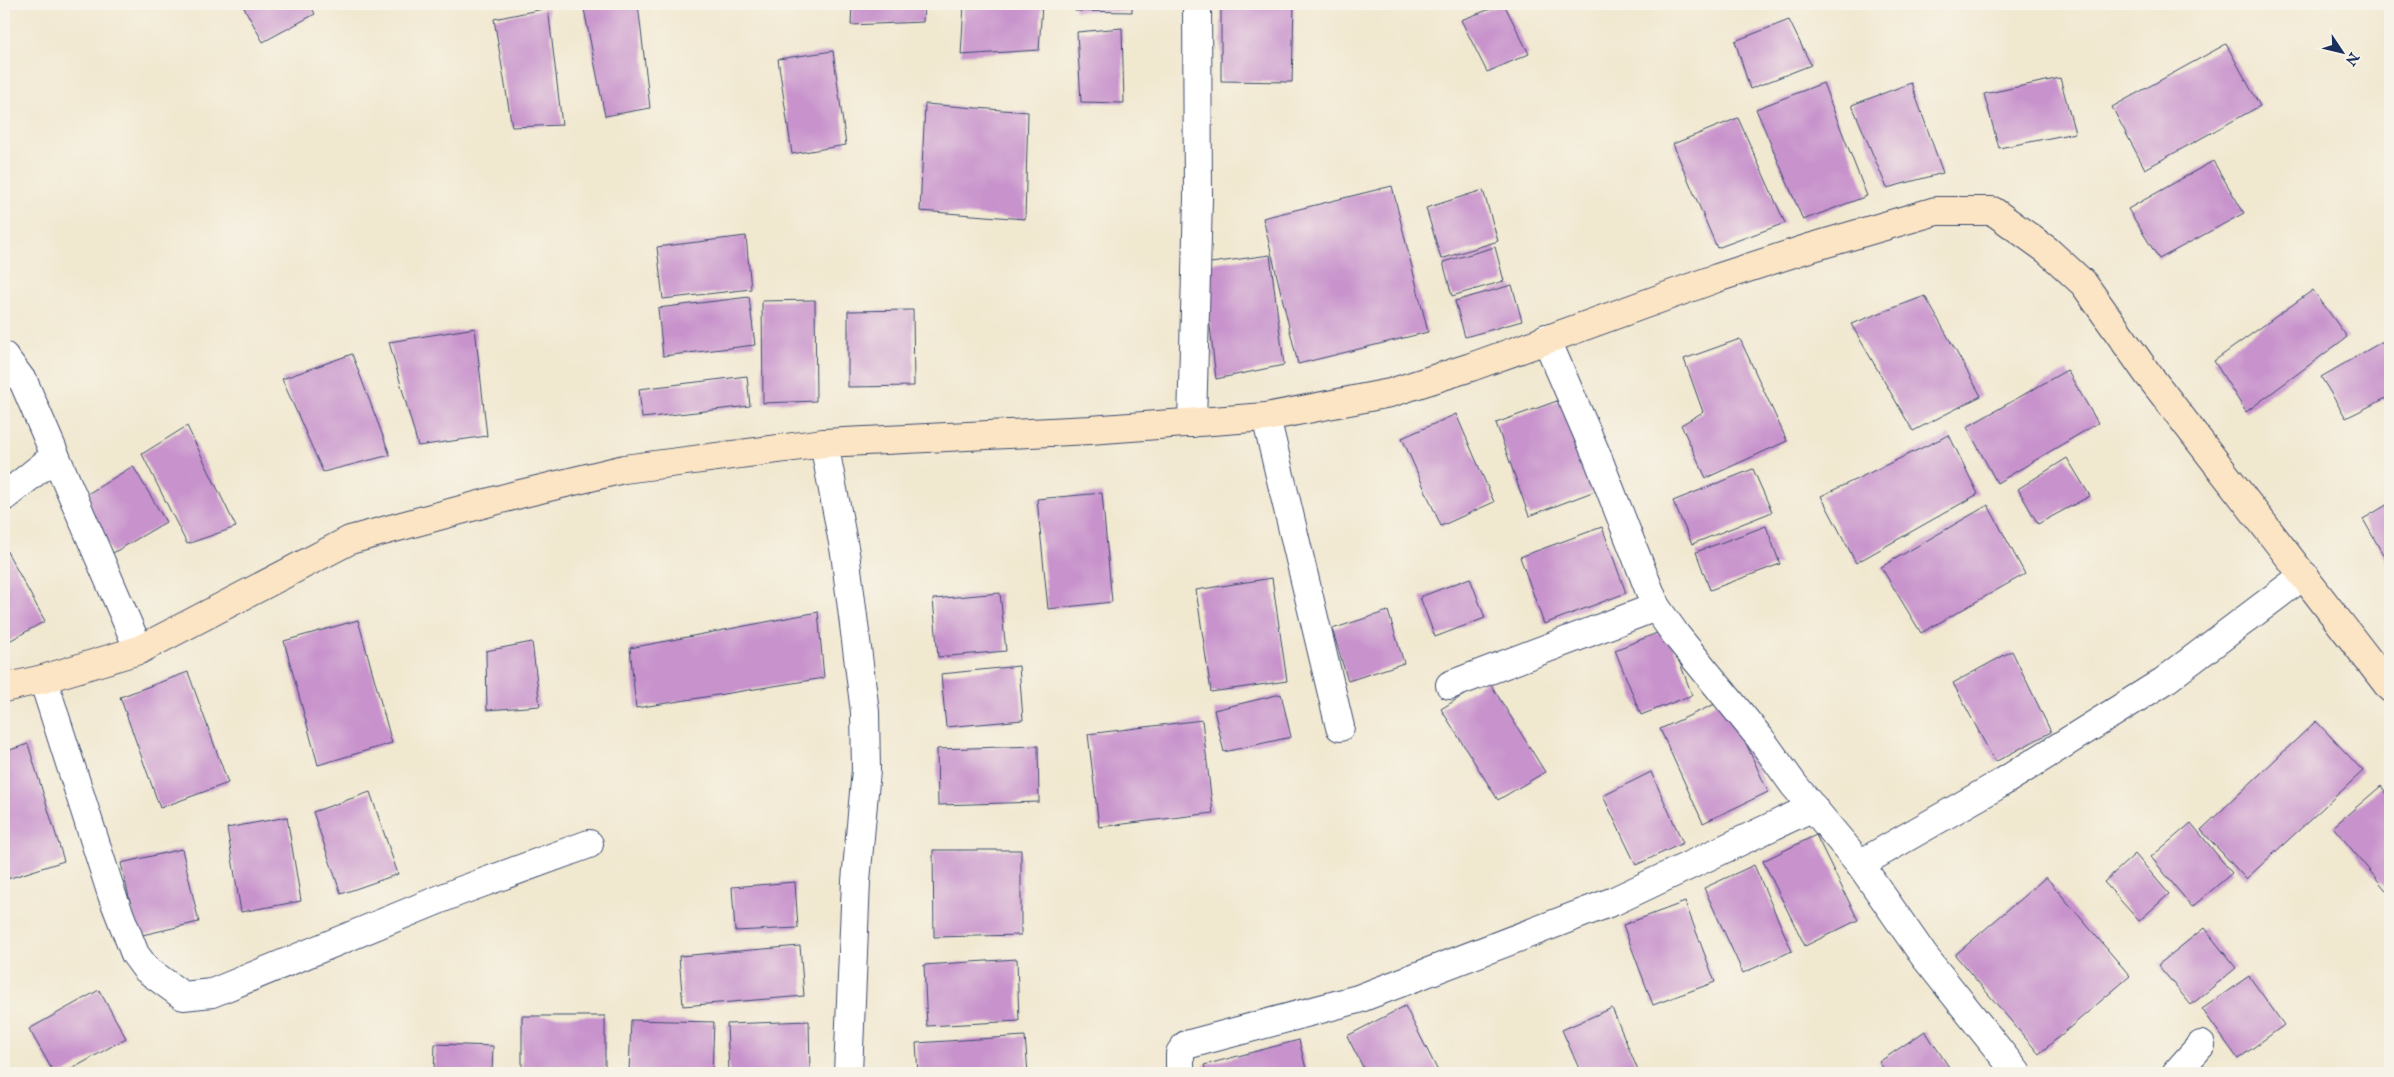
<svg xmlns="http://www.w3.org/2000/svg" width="2394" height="1077" font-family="'IM FELL English',serif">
<rect width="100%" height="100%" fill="#f7f3e8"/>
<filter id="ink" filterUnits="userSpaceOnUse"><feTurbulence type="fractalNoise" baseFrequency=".02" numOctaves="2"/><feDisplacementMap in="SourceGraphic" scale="10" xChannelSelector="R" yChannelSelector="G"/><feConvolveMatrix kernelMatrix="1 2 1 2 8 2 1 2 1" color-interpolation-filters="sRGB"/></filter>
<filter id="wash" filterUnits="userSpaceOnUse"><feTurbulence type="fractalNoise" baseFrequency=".0096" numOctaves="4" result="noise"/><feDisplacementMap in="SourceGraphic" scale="20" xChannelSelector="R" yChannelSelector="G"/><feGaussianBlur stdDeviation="1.12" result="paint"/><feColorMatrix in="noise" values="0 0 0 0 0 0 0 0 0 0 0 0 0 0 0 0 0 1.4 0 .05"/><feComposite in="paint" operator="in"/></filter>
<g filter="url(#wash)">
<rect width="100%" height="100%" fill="#f1e8d0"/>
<g id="blocks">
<g fill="#c893cc">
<path d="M242,4H310L315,14L263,42Z"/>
<path d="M583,4H638L650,108L605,116Z"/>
<path d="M852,4H924L923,22L851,25Z"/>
<path d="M964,4H1042L1039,50L961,55Z"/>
<path d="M1075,4H1132V12L1075,11Z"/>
<path d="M1294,4L1292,82L1221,81V8Z"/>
<path d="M1504,4L1529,54L1487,72L1461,20Z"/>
<path d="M548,8L562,125L512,127L494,19Z"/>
<path d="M1789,20L1811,65L1750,89L1735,41Z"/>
<path d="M1122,28L1124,103L1081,102L1077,32Z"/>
<path d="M2226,44L2260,106L2145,169L2112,107Z"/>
<path d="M833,51L846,145L792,154L778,59Z"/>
<path d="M2060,78L2075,133L1999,148L1984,94Z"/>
<path d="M1823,83L1867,196L1803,220L1756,109Z"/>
<path d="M1911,83L1943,173L1887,188L1852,105Z"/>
<path d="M925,104L1028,112L1025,219L920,211Z"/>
<path d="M1738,118L1785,223L1717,248L1673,144Z"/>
<path d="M2213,161L2244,213L2159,259L2128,209Z"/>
<path d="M1392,186L1428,332L1298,364L1263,218Z"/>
<path d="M1483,190L1498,241L1441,259L1426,208Z"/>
<path d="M746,236L751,289L663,299L657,247Z"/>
<path d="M1495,247L1504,281L1452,296L1443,262Z"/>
<path d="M1270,255L1284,365L1216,379L1203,264Z"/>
<path d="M1512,285L1522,321L1465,337L1455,301Z"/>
<path d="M2313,290L2347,337L2246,412L2214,361Z"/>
<path d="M1925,296L1981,396L1913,431L1851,324Z"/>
<path d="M749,297L755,345L663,356L658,308Z"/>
<path d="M815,300L816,401L763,403L762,301Z"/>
<path d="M913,310L914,386L848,387V311Z"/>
<path d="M475,328L487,436L418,446L389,342Z"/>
<path d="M1740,339L1787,441L1706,478L1681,425L1703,412L1684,359Z"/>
<path d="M2385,340L2390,352V396L2346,418L2321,377Z"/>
<path d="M352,354L390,455L323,472L282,379Z"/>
<path d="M2067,370L2098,423L1997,483L1967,427Z"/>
<path d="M747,376L750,406L642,418L639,389Z"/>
<path d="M1568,397L1603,488L1529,516L1496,423Z"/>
<path d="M1456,414L1494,502L1441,526L1402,438Z"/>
<path d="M187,426L236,527L187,544L142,454Z"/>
<path d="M1949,435L1978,494L1856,563L1821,496Z"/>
<path d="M2067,458L2090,496L2038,524L2018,489Z"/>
<path d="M133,466L166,522L113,553L81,498Z"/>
<path d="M1753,469L1772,512L1692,544L1673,501Z"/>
<path d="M1102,493L1112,602L1048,609L1037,499Z"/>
<path d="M2390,503V567L2363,519Z"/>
<path d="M1988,505L2025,574L1921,633L1881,567Z"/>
<path d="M1766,526L1780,564L1710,590L1696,552Z"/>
<path d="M1602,527L1626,593L1544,624L1520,557Z"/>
<path d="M4,546L45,621L4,644Z"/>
<path d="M1272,578L1287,681L1211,692L1196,590Z"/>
<path d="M1470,578L1485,618L1435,637L1420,597Z"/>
<path d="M1000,593L1006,651L938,657L933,599Z"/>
<path d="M1388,611L1404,663L1348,681L1332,629Z"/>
<path d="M818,612L824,678L636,708L630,648Z"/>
<path d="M358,620L392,743L318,765L284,641Z"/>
<path d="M1667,629L1692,695L1641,715L1615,650Z"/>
<path d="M532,642L540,706L487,710L486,651Z"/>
<path d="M2012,651L2051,732L1995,762L1953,683Z"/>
<path d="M1019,666L1023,720L946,727L941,674Z"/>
<path d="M188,672L228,783L160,808L120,697Z"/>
<path d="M1488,680L1545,772L1498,800L1441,709Z"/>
<path d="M1281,694L1291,737L1224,752L1214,710Z"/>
<path d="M1726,699L1768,792L1703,823L1660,729Z"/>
<path d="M1202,720L1213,813L1099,827L1088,734Z"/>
<path d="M2316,721L2363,771L2246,879L2201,830Z"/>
<path d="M28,744L64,861L4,880V752Z"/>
<path d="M1038,746L1039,802L938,805L937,749Z"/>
<path d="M1651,772L1683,843L1636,865L1603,796Z"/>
<path d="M2381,786L2390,798V895L2333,827Z"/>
<path d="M370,792L398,874L341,894L313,812Z"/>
<path d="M287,817L301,901L241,912L227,828Z"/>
<path d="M2191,823L2232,873L2192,907L2151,857Z"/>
<path d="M1816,835L1858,920L1805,946L1763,861Z"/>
<path d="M182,849L199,922L138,936L121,863Z"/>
<path d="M933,850H1021V935L934,937Z"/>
<path d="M2135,854L2169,894L2139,921L2104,882Z"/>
<path d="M1754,865L1792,951L1743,973L1704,888Z"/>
<path d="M2046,877L2130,976L2039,1054L1955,955Z"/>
<path d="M795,882L798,928L735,931L732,887Z"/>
<path d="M1685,902L1715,982L1653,1005L1623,925Z"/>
<path d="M2204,928L2236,968L2191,1005L2158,965Z"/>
<path d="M800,946L804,996L683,1006L679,956Z"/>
<path d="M1017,959L1019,1021L927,1026L924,965Z"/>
<path d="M2249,976L2284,1025L2238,1059L2202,1009Z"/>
<path d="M99,990L126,1038L65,1073H54L29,1029Z"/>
<path d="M1405,1006L1439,1073H1366L1347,1036Z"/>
<path d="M1612,1008L1639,1073H1581L1562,1030Z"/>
<rect x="522" y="1016" width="83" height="57"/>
<path d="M631,1020L714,1022L712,1073H629Z"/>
<path d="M809,1021L810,1073H729L727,1024Z"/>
<path d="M1925,1031L1953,1073H1887L1879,1062Z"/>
<path d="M1025,1036L1028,1073H918L916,1043Z"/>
<path d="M1299,1040L1307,1073H1207L1204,1065Z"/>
<path d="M435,1044L493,1046L492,1073H434Z"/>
</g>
</g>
</g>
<g filter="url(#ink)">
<use href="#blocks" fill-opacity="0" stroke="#3b4b6f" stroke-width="1"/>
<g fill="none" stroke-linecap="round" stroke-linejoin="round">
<defs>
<g id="street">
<path d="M1546,338L1597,456L1656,607L1676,635L1760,738L1794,785L1860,864"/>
<path d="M4,356L24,383L139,650"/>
<path d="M1266,417L1340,727"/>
<path d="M1192,423L1198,199L1197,4"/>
<path d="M824,443L845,553L865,712L866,770L856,881L848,1073"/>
<path d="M4,497L55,456"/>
<path d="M43,679L112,895L135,954L146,969L183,996L212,993L460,891L589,844"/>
<path d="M1450,685L1656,607"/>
<path d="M1180,1073V1053L1186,1045L1358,999L1614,901L1813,807"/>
<path d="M2017,1073L1924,956L1860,864L1998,785L2164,681L2304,575"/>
<path d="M2176,1073L2201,1045"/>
</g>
<path id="secondary" d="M4,688L43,679L139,650L350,540L520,494L624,469L824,443L1090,430L1266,417L1390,393L1471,367L1717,278L1806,249L1936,211H1993L2047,250L2084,284L2147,373L2390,688"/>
</defs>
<use href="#street" stroke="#3b4b6f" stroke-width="30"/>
<use href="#secondary" stroke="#3b4b6f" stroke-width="30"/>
<use href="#street" stroke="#fff" stroke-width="28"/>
<use href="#secondary" stroke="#fce5c4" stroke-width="28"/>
</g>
</g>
<rect width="2394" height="1077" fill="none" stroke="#f7f3e8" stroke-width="20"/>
<g transform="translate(2342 52) rotate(125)" stroke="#f7f3e8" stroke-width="4" paint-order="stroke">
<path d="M0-4L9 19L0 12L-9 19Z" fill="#1b2f5e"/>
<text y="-8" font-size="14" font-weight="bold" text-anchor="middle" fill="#1b2f5e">N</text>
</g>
</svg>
